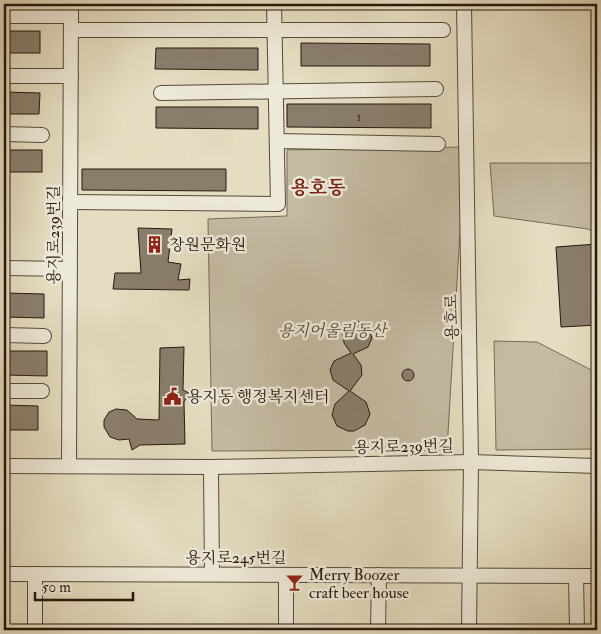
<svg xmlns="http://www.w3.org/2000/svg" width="601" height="634" font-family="'IM FELL Double Pica','Noto Serif KR',serif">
<rect width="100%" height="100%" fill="#e4ddc1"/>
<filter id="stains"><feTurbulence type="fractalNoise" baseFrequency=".004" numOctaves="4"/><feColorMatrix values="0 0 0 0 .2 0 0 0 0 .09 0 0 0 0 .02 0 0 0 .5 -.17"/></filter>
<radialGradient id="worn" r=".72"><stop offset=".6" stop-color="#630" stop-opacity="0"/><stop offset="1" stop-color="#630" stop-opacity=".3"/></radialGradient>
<g fill="#c4bba3" stroke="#766959">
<path d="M465,147L447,450L212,451L208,219L287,216V150Z"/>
<path d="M490,163H597V234L588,229L494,216Z"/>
<path d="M494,341L537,342L597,373V449L496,450Z"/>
</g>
<g fill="#897e6c" stroke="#27170f">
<rect x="4" y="31" width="36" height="22"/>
<path d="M301,43L430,44V66H301Z"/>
<path d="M156,48H258V70L155,69Z"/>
<path d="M4,92L40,93L39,114H4Z"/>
<path d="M287,104H431V128L287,127Z"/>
<path d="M156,107H258V129L156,128Z"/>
<rect x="4" y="150" width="38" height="22"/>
<path d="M82,169H226V191L82,190Z"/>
<path d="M138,228L172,229L168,262L181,264L178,280L190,279L189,290L113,289L115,273H141Z"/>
<path d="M597,244V325L561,327L556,247Z"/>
<path d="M4,293L44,294V318L4,317Z"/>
<path d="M357,321L367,325L372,338L368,347L353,354L361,365L362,375L350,391L366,402L370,414L365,425L354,431H348L337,426L332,415L335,404L349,391L333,380L330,370L334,361L351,353L344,343L343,333L348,325Z"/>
<path d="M184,347L183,390L189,393L184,402L185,444L140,445L132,450L129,439L119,440L110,437L104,427V420L109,412L116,409L127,410L137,419L159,420L160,348Z"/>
<path d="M4,351H47V376L4,375Z"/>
<circle cx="408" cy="375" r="6"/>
<path d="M4,405L38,406V430H4Z"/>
</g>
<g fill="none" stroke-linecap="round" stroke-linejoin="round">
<defs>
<g id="minor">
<path d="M464,4L471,462L469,630"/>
<path d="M4,16H71"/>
<path d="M71,30H443"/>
<path d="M4,76H71"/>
<path d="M161,93L436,89"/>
<path d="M4,134L42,135"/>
<path d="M278,141L438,144"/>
<path d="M70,202L278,204L274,4"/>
<path d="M4,268L70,269"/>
<path d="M4,335L44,336"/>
<path d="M4,391H42"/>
<path d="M4,466L211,467L471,462L597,466"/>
<path d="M69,466L71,4"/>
<path d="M211,467L212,574"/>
<path d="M4,574L597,576"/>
<path d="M286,575V630"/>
<path d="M576,576L577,630"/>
<path d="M35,630V574"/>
<path d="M378,630L379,575"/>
</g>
</defs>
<use href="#minor" stroke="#56483c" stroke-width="16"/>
<use href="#minor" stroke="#ede9d7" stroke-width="14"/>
</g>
<defs>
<symbol id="building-bare" viewBox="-9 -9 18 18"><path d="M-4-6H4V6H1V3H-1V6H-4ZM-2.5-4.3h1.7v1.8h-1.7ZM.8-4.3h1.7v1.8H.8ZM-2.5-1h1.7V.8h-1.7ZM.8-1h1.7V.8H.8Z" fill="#8f2418" stroke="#ede9d7" stroke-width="2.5" paint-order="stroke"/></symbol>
<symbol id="civic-bare" viewBox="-9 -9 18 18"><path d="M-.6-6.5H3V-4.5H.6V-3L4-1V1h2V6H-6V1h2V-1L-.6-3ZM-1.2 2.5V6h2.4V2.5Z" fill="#8f2418" stroke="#ede9d7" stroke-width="2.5" paint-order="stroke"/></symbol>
<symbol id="bar-bare" viewBox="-9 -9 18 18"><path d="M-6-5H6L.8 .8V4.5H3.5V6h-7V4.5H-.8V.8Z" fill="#8f2418" stroke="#ede9d7" stroke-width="2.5" paint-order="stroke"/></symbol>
</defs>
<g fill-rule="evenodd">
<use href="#building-bare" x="142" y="232" width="25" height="25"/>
<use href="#civic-bare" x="160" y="384" width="25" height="25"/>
<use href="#bar-bare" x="282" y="570" width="25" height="25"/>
</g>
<g text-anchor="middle" stroke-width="5" stroke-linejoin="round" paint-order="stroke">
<g font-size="14" fill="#403126">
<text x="359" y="121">1</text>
</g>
<g font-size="16" fill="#27170f" stroke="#ede9d7">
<text transform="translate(53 235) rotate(-90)" y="6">용지로239번길</text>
<text transform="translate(451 317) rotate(-91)" y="6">용호로</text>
<text transform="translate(404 446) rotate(-1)" y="6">용지로239번길</text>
<text x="236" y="563">용지로245번길</text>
</g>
<g font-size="16" fill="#27170f" stroke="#ede9d7" text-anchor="start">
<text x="169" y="250">창원문화원</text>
<text x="187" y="402">용지동 행정복지센터</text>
<text x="309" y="580">Merry Boozer<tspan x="309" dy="18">craft beer house</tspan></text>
</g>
<g font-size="16" font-style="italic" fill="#56483b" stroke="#ede9d7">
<text x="332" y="336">용지어울림동산</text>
</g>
<g font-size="19" font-weight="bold" fill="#7a1f14" stroke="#ede9d7">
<text x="318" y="194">용호동</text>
</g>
</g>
<rect width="601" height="634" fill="none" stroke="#e4ddc1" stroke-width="20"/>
<rect x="5" y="5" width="591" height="624" fill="none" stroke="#27170f" stroke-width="2.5"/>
<rect x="10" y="10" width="581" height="614" fill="none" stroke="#27170f"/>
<path d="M35 592v8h98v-8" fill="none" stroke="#27170f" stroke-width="2.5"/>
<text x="42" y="592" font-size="15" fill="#27170f" stroke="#ede9d7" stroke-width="4" paint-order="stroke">50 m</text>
<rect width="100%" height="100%" filter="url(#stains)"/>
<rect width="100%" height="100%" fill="url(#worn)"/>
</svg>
